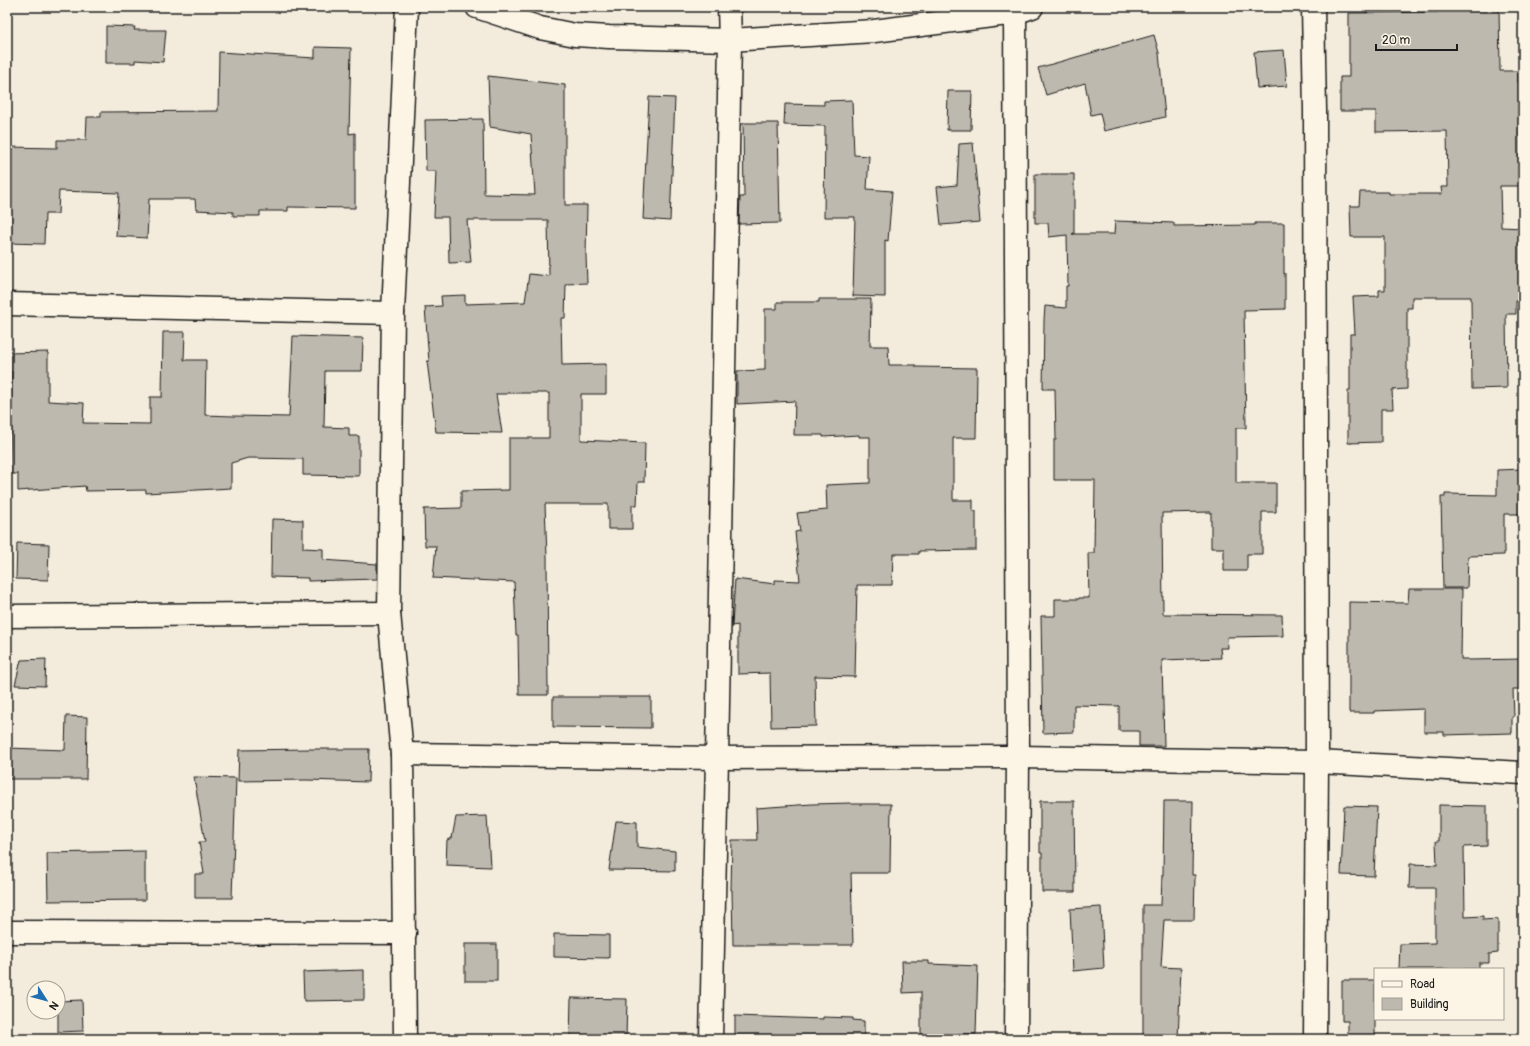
<svg xmlns="http://www.w3.org/2000/svg" width="1530" height="1046" font-family="Pangolin,sans-serif">
<rect width="100%" height="100%" fill="#f3ecdd"/>
<filter id="ink" filterUnits="userSpaceOnUse"><feTurbulence type="fractalNoise" baseFrequency=".025" numOctaves="2"/><feDisplacementMap in="SourceGraphic" scale="8" xChannelSelector="R" yChannelSelector="G"/><feConvolveMatrix kernelMatrix="1 2 1 2 8 2 1 2 1" color-interpolation-filters="sRGB"/></filter>
<g filter="url(#ink)">
<g fill="#beb9ae" stroke="#1c1c1c">
<path d="M1438,7H1499L1500,71H1518V82H1523V186H1500L1501,227L1523,228V301H1516V314H1506L1507,388L1472,389L1471,297H1412V308H1407V389L1392,390L1393,409H1381V442L1348,443V390H1350V334H1355L1353,297L1379,296V290H1385V237H1351L1350,206H1359L1360,192H1389V194H1442L1441,187H1448L1447,131L1376,132V111H1340V77H1349V13L1438,12Z"/>
<path d="M106,26L135,27L134,30H166L163,62L135,60V63H106Z"/>
<path d="M1154,35L1159,53L1165,117L1104,131L1100,113L1091,115L1085,83L1046,95L1038,68Z"/>
<path d="M315,47L351,48L349,134L355,133V208L288,207V211H260V216H233V212L196,210L195,199H149L147,238L116,236L119,193L59,191L58,214H45L44,244L7,243V147L57,148V140H86L87,117H101V112L218,111L219,52L315,58Z"/>
<path d="M1284,50L1287,86L1257,88L1254,52Z"/>
<path d="M488,76L565,85V205H587L586,255L587,283L566,284L565,318H561L562,365L606,364V394H581V440L645,443L644,482H638L637,505H632V529H608V504H545L547,557L548,695H519L518,635H516L514,582L433,578L436,546H425L424,509L461,508V491L509,490V438H549V393H507V394H496L502,433L436,432L427,361L429,362L425,307L442,306L441,296L465,295V304L525,302L529,274L549,276L548,220H467L471,262L449,263L448,217H434L436,171H426L425,120L483,119L484,194L535,195L531,134L490,127Z"/>
<path d="M948,91H972L971,130H947Z"/>
<path d="M649,97L675,98L670,221L643,219Z"/>
<path d="M852,100L854,155L869,156L867,189L892,191L888,241L885,240V297L853,296L855,217H824L825,126L784,125L785,104L824,105V101Z"/>
<path d="M743,123H778L780,223L739,224L740,197H744Z"/>
<path d="M973,143L980,222L941,225L937,187L957,185L959,144Z"/>
<path d="M1035,174H1074V234H1072H1114L1115,221L1174,223V226L1255,225V223H1284V274L1285,273V309L1244,310L1246,428H1236V483H1276V512H1262V554H1247V571H1224V548H1211V512L1162,513L1163,614L1282,615L1283,636L1227,637L1228,648H1220L1221,658L1162,660L1164,746H1139V731H1119V706L1074,705V732L1043,733L1041,616H1055V599H1079V598H1089L1088,553H1094L1095,480H1054V440H1056L1055,389H1043L1044,320L1045,306L1066,308V286H1068L1067,235L1049,237L1048,223H1035Z"/>
<path d="M819,299H871L870,346H888L889,365H916V367L977,368L976,438H953V500H973V511H976V550L919,551V554H893L892,585H857L855,677L815,676L816,726L771,727L770,673L738,674V625L732,626L735,579L775,584V580L800,581L795,532L800,531L797,513L827,510L826,485L870,483V437H859V435L823,437V435H794L795,401L737,404V371L765,370V309H777V302H819Z"/>
<path d="M163,332H185L184,360H206L205,415L233,416L289,417L293,336L363,338L362,371H325L324,427L349,428V436H359V476L303,475V459L248,458L231,463V488L146,493V490L86,491L85,486L18,491V474H9L12,372H7V353L48,352V401L84,403L83,423L150,424V397H162Z"/>
<path d="M1523,469V514H1504V555L1468,556L1467,588H1443L1441,497H1445V494L1497,495V470Z"/>
<path d="M272,519L303,520V548L323,549V560L377,564V579L308,581V578L271,577Z"/>
<path d="M17,543L49,544L48,580L16,579Z"/>
<path d="M1409,589H1462L1461,659H1468V660L1523,659V689H1513L1514,717H1512V733L1444,735V732H1424V709L1374,711V713H1350V712H1349V602L1408,603Z"/>
<path d="M46,659L45,686L15,685L21,660Z"/>
<path d="M553,697H651V728L553,727Z"/>
<path d="M66,716L87,717L86,779H7V748L65,750Z"/>
<path d="M310,749H369L368,782L307,780L238,781L239,750Z"/>
<path d="M194,777L236,778L232,898H195V874H204L199,842H205Z"/>
<path d="M1040,801H1074L1075,892H1042V853H1040Z"/>
<path d="M1164,801H1193L1192,875H1195L1194,920H1164L1161,967L1181,968L1178,1039H1143V905H1161L1162,875H1163Z"/>
<path d="M851,803V804H891L890,873H851L853,945H733L732,890H731L732,840H757L756,808L812,804Z"/>
<path d="M1439,805L1487,806V846L1464,847L1465,917L1483,916V920L1498,919V953L1489,954V963H1479V969H1399L1400,944L1435,943V888H1409L1410,864L1437,865L1436,841H1439Z"/>
<path d="M1344,806L1377,807L1374,876L1341,875Z"/>
<path d="M487,816L490,867L446,865L447,840L452,838L456,817Z"/>
<path d="M616,821L637,822V847L675,851V871L609,870Z"/>
<path d="M145,851V900L48,901L47,853Z"/>
<path d="M1101,907L1104,968L1073,971L1070,909Z"/>
<path d="M554,934L609,935V958L554,957Z"/>
<rect x="465" y="944" width="32" height="37"/>
<path d="M902,961H929V964L978,966L976,1034H958V1039L921,1038V992L903,993Z"/>
<path d="M364,970V1000L304,1001L303,972Z"/>
<path d="M1342,980H1375V1039H1348V1021H1342Z"/>
<path d="M571,998L627,999L626,1039H570Z"/>
<path d="M82,1000L83,1031L58,1032V1001Z"/>
<path d="M735,1016L823,1019V1017L853,1018V1020L864,1021V1039H735Z"/>
</g>
<g fill="none" stroke-linecap="round" stroke-linejoin="round">
<defs>
<g id="street">
<path d="M477,7L540,28L575,35L609,37L730,40L874,31L1015,13L1032,7"/>
<path d="M1015,7L1018,757L1016,1039"/>
<path d="M1313,7L1315,110L1317,762L1315,1039"/>
<path d="M7,304L393,313"/>
<path d="M7,616L389,613"/>
<path d="M402,754L717,758L1018,757L1317,762L1523,773"/>
<path d="M7,932L405,933"/>
<path d="M405,1039L402,754L389,613L393,313L407,7"/>
<path d="M711,1039L717,758L730,40L729,7"/>
</g>
</defs>
<use href="#street" stroke="#1c1c1c" stroke-width="25"/>
<use href="#street" stroke="#fcf5e5" stroke-width="22"/>
</g>
</g>
<rect width="1530" height="1046" fill="none" stroke="#fcf5e5" stroke-width="24"/>
<rect x="12" y="12" width="1506" height="1022" fill="none" stroke="#1c1c1c" stroke-width="1.5" filter="url(#ink)"/>
<rect x="1374" y="968" width="130" height="52" fill="#fcf5e5" stroke="#a29e95"/>
<rect x="1382" y="981" width="20" height="6" fill="#fcf5e5" stroke="#a29e95"/>
<text x="1410" y="988" font-size="12" fill="#1c1c1c">Road</text>
<rect x="1382" y="998" width="20" height="12" fill="#beb9ae" stroke="#a29e95"/>
<text x="1410" y="1008" font-size="12" fill="#1c1c1c">Building</text>
<g transform="translate(46 1000) rotate(126)"><circle r="19" fill="#fcf5e5" stroke="#a29e95"/>
<path d="M0-3L7 15L0 10L-7 15Z" fill="#1f6fb2"/>
<text y="-6" font-size="11" font-weight="bold" text-anchor="middle" fill="#1c1c1c">N</text>
</g>
<path d="M1376 44v6h81v-6" fill="none" stroke="#1c1c1c" stroke-width="2"/>
<text x="1382" y="44" font-size="12" fill="#1c1c1c" stroke="#fcf5e5" stroke-width="3" paint-order="stroke">20 m</text>
</svg>
